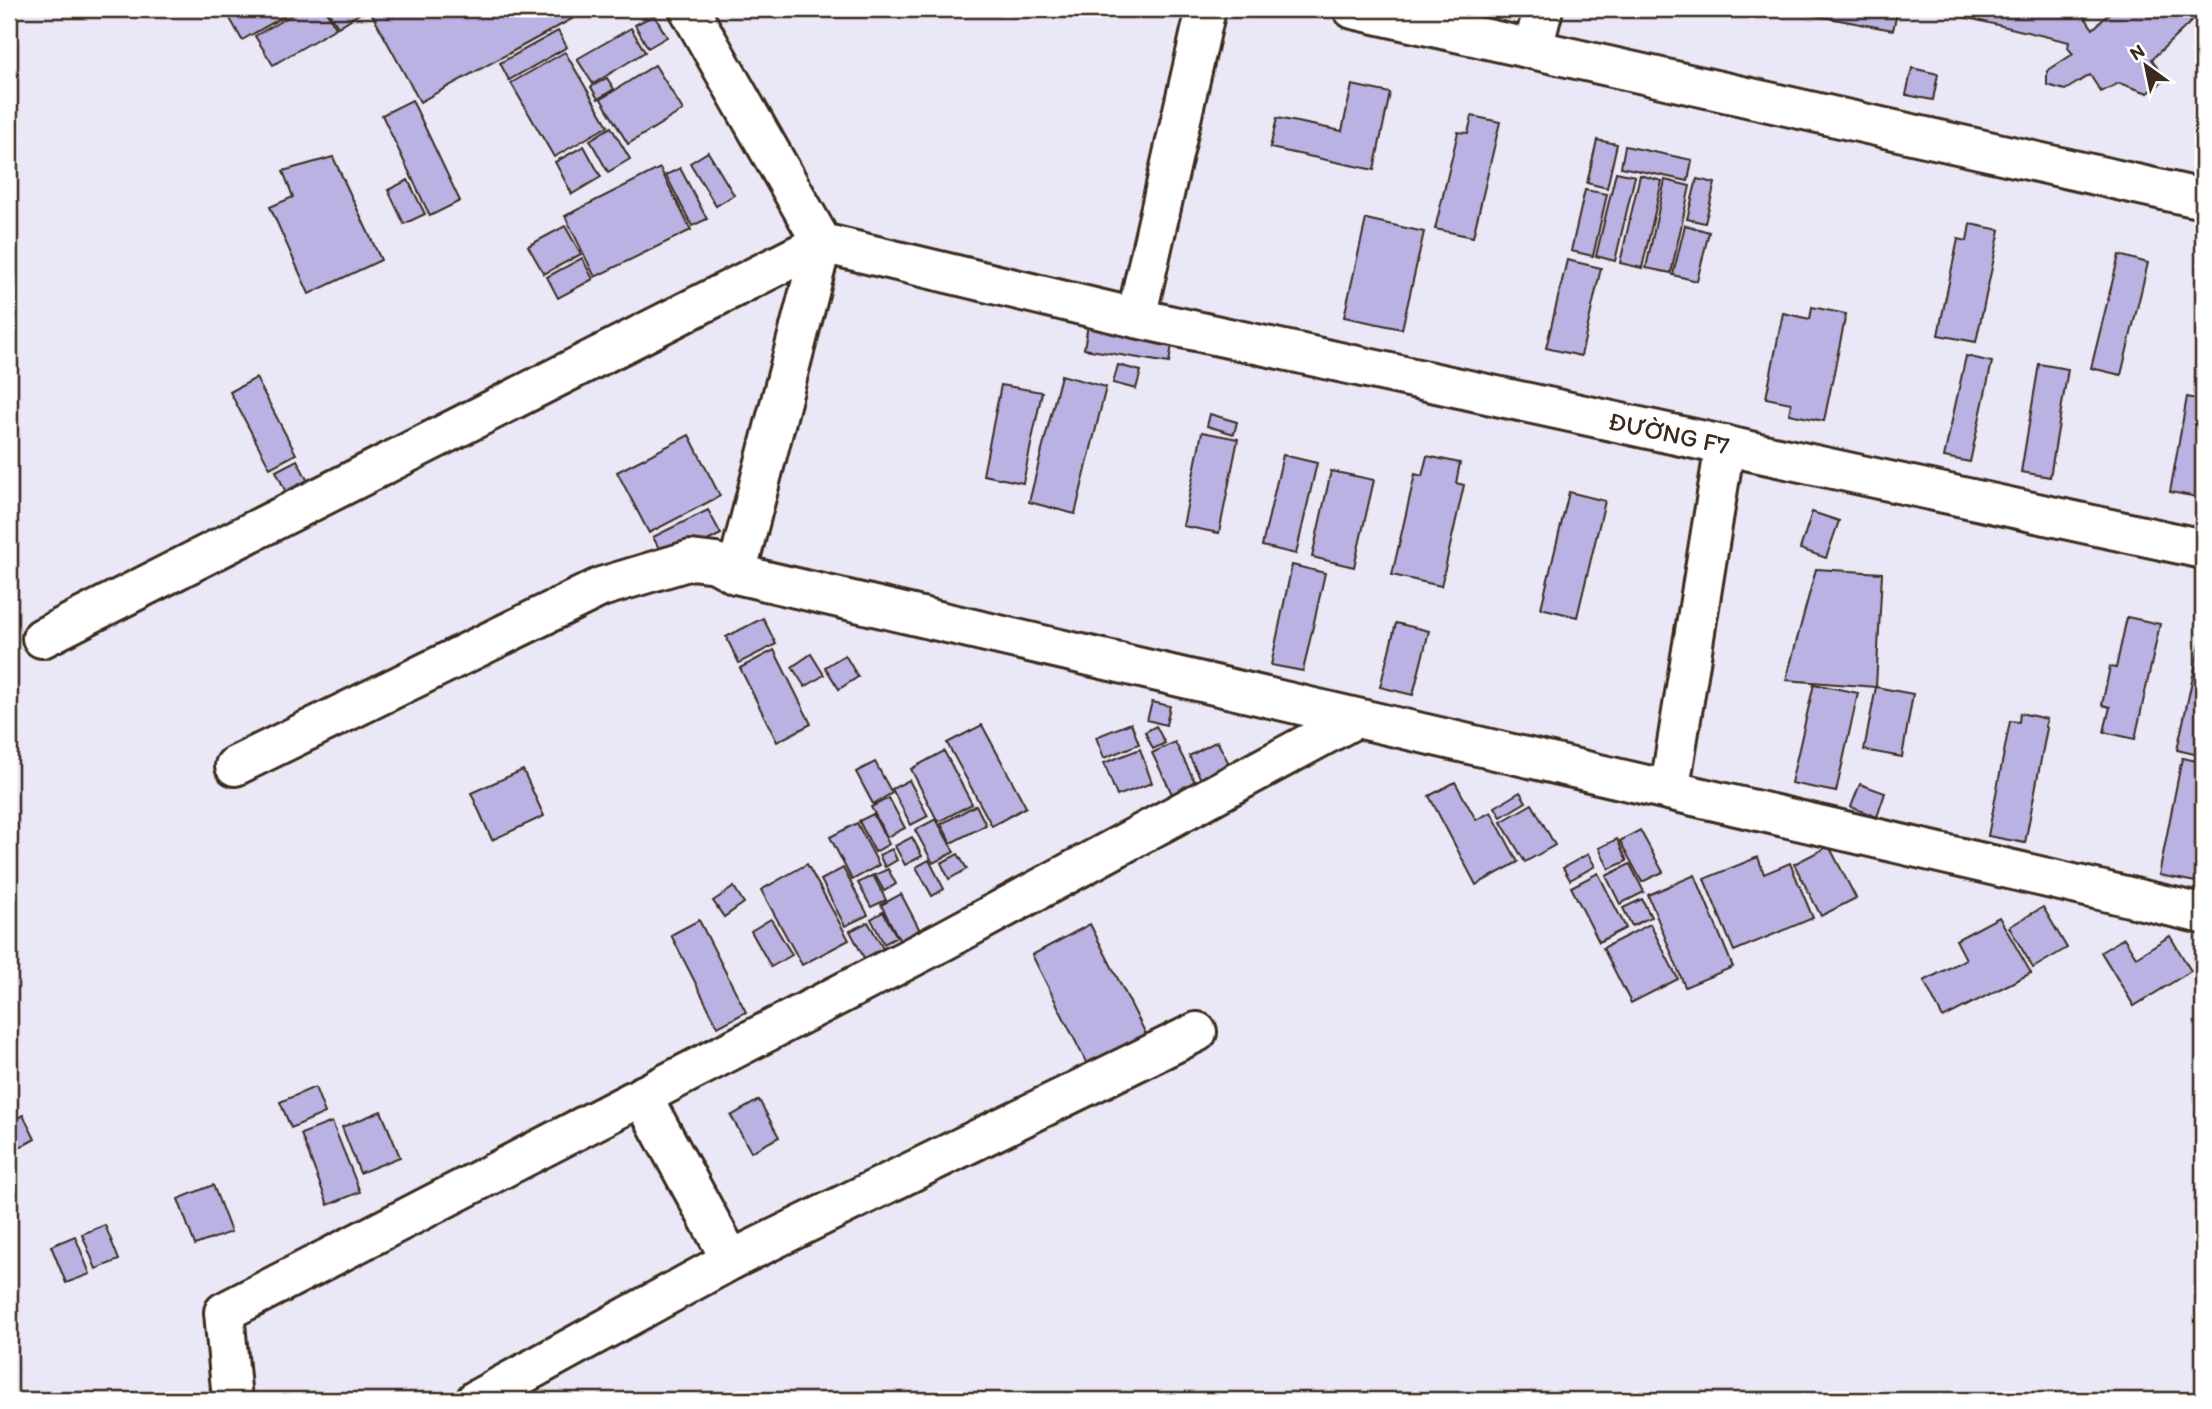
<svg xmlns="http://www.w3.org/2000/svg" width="2212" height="1409" font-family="Itim,sans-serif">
<rect width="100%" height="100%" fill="#eae8f7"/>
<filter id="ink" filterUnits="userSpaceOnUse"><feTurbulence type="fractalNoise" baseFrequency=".0143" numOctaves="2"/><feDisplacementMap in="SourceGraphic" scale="14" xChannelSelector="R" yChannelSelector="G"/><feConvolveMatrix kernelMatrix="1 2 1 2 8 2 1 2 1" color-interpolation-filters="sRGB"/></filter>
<g filter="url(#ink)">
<g fill="#bab2e3" stroke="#3b2a1e" stroke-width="2">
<path d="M239,9H297L242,40L228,15Z"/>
<path d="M302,9H325L336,28L273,65L255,36Z"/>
<path d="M327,9H360L362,12L338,27Z"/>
<path d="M369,9H590L420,102Z"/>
<path d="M1780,9H1898L1893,30Z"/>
<path d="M1930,9H2079L2093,29L2114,9H2199L2194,19L2152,59L2164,80L2148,93L2119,83L2101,92L2090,75L2065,90L2047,85V71L2073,54L2068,48L2069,42Z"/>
<path d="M654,15L667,37L648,48L635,25Z"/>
<path d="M631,28L645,52L593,84L577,59Z"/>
<path d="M558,31L567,47L509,80L500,63Z"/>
<path d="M565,52L608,126L554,157L511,83Z"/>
<path d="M655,65L683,110L628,144L601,99Z"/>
<path d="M1912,68L1938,74L1933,100L1906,95Z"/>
<path d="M607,78L614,89L598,99L591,87Z"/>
<path d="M1352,85L1390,93L1374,170L1270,148L1277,118L1342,131Z"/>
<path d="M412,100L460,201L430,216L382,115Z"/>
<path d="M1472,116L1500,122L1473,237L1435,229L1458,132L1468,133Z"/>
<path d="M611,127L630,159L608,172L590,140Z"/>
<path d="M1597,140L1617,144L1607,188L1587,183Z"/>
<path d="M584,146L601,177L572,194L555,162Z"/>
<path d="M1625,146L1692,160L1688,181L1621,167Z"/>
<path d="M708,152L734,195L716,206L690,163Z"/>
<path d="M333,157L381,260L309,294L270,207L293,197L283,171Z"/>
<path d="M660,168L691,230L595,277L565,216Z"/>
<path d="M680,168L707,219L692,226L666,175Z"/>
<path d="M1616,172L1635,176L1615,261L1596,256Z"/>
<path d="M1640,175L1662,181L1642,268L1620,263Z"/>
<path d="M1697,179L1715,183L1705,223L1687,219Z"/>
<path d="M408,180L425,214L404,224L388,190Z"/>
<path d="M1665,180L1690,186L1671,273L1646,268Z"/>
<path d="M1585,190L1607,194L1593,256L1571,251Z"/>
<path d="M1366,219L1424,232L1402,329L1344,317Z"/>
<path d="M1970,224L2000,230L1976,342L1938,335L1958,239L1967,241Z"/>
<path d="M1685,225L1709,232L1697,281L1673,275Z"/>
<path d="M565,226L581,254L544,274L528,246Z"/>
<path d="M2119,255L2148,263L2121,375L2091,368Z"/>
<path d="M582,258L593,279L558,298L547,277Z"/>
<path d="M1567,260L1601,268L1581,356L1546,348Z"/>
<path d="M1812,307L1846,314L1824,421L1789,414L1791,403L1766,398L1783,313L1810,319Z"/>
<path d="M1088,324L1173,338L1169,363L1084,349Z"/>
<path d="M1966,356L1992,362L1970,462L1944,457Z"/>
<path d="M2039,364L2068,369L2050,477L2021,472Z"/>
<path d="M1118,365L1141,371L1136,389L1113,383Z"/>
<path d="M1061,375L1106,387L1075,514L1029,502Z"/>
<path d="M256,378L296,454L270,468L230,392Z"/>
<path d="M1001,385L1042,392L1023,483L983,475Z"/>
<path d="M2187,397L2203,400V498L2170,492Z"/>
<path d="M1210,414L1237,422L1234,434L1207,426Z"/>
<path d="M1202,432L1238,439L1219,533L1183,526Z"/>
<path d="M689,435L720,496L649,533L617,472Z"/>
<path d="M1283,455L1317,463L1296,554L1262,546Z"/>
<path d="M1427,456L1460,463L1456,483L1464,485L1441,586L1392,575L1415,474L1422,476Z"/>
<path d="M297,460L317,499L294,510L276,471Z"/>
<path d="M1331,471L1374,480L1354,567L1312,557Z"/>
<path d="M1569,492L1605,501L1577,617L1541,608Z"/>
<path d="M708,510L721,534L666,562L653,537Z"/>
<path d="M1812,512L1839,521L1826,558L1800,549Z"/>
<path d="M1292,565L1325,573L1303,671L1271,665Z"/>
<path d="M1816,569L1882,573L1876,687L1786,680Z"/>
<path d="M2127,617L2160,624L2135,739L2104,732L2110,707L2102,705L2110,667L2116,668Z"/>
<path d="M763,618L776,644L739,663L726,637Z"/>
<path d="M1396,623L1429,631L1413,695L1380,687Z"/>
<path d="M2200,644L2203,645V756L2177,750Z"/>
<path d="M774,650L811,724L777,742L740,668Z"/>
<path d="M811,654L824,675L805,687L792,667Z"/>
<path d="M845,655L858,677L839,689L825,667Z"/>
<path d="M1814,684L1858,693L1836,792L1791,783Z"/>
<path d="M1876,687L1913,694L1902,757L1864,750Z"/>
<path d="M1152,702L1170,706L1166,725L1147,720Z"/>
<path d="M2020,713L2047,719L2045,727L2047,728L2025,843L1988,836L2010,721L2019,722Z"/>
<path d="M1131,723L1139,744L1104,758L1096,737Z"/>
<path d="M982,725L1026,807L992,826L947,743Z"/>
<path d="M1156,726L1165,743L1153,749L1145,732Z"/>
<path d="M1217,741L1233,771L1204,785L1189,756Z"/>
<path d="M1175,742L1197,786L1174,798L1152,753Z"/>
<path d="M1140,749L1152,783L1117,796L1104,763Z"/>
<path d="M944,751L972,804L938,822L911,769Z"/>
<path d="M2182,758L2203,762V843L2196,882L2159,875Z"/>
<path d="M875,762L892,793L873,804L856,772Z"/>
<path d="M523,770L544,816L492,840L471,793Z"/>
<path d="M909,780L928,816L911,825L892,789Z"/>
<path d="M1455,782L1476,820L1491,812L1518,862L1476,885L1429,796Z"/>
<path d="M1860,784L1885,793L1877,817L1851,807Z"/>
<path d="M1520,792L1526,802L1501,817L1495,807Z"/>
<path d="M889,798L905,828L887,837L871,807Z"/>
<path d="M1532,804L1555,845L1525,862L1501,822Z"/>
<path d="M976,805L986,825L951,843L941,824Z"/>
<path d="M873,814L889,844L875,852L859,821Z"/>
<path d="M936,819L954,852L933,863L915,830Z"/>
<path d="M857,823L879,865L852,880L830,837Z"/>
<path d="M1640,830L1663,872L1642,882L1620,841Z"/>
<path d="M912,837L922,856L905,865L895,846Z"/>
<path d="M1617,839L1627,861L1609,869L1599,848Z"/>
<path d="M1829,846L1856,898L1821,916L1794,864Z"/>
<path d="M892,849L897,860L885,867L879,855Z"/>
<path d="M958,854L967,869L949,879L941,863Z"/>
<path d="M1588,854L1595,866L1570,880L1563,868Z"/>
<path d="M1758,857L1764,874L1790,863L1813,918L1734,951L1704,879Z"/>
<path d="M929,860L944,889L932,896L916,867Z"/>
<path d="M807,864L849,940L802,965L761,890Z"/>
<path d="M1630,864L1644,892L1620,904L1606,876Z"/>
<path d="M843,868L868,915L845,926L821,880Z"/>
<path d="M888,869L896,884L884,891L875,875Z"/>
<path d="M1598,873L1626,928L1599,942L1571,887Z"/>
<path d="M873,875L886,900L871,907L858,883Z"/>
<path d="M1695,875L1733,967L1685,987L1648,895Z"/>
<path d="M734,887L744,903L724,917L713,901Z"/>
<path d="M901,894L924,938L904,949L881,905Z"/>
<path d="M1642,899L1651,917L1632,926L1623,908Z"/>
<path d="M2043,907L2067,948L2033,968L2009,927Z"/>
<path d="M883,912L897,937L884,944L871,919Z"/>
<path d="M1999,917L2031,973L1943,1018L1924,981L1966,959L1956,940Z"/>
<path d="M771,919L792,955L771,967L751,931Z"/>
<path d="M699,920L746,1012L718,1027L671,935Z"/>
<path d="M868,922L884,950L865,960L850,931Z"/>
<path d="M1090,924L1147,1036L1088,1066L1032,955Z"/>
<path d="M1650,924L1678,979L1631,1003L1603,948Z"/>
<path d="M2170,936L2191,971L2134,1006L2101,952L2124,938L2136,957Z"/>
<path d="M315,1087L325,1113L291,1128L280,1102Z"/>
<path d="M759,1100L779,1137L751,1152L731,1116Z"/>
<path d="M381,1111L400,1157L360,1173L342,1127Z"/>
<path d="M23,1115L35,1139L15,1150L9,1138V1123Z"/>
<path d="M332,1122L360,1192L328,1205L301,1134Z"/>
<path d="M213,1185L231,1232L195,1245L178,1199Z"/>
<path d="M105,1225L119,1260L96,1269L82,1234Z"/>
<path d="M75,1236L90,1274L66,1283L51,1246Z"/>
</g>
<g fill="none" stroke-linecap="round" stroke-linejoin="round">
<defs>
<g id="minor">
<path d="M689,9L822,243L1136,318L2203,549"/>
<path d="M1353,9L2203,199"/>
<path d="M1533,49L1543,9"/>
<path d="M1136,318L1206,9"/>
<path d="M736,574L822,243"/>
<path d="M42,638L822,243"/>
<path d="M235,766L601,587L691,560L716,563L736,574C1225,688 1715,798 2203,914"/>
<path d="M1670,787L1725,445"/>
<path d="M642,1096L731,1260L1197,1032"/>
<path d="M232,1400L224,1312L945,940L1354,719"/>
<path d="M476,1400L731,1260"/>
</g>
</defs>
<use href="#minor" stroke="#3b2a1e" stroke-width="44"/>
<use href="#minor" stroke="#fff" stroke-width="38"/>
</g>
</g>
<g text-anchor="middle" stroke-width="5" stroke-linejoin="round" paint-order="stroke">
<g font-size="26" fill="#3b2a1e" stroke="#fff">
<text transform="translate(1669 433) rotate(12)" y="9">ĐƯỜNG F7</text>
</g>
</g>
<rect width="2212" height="1409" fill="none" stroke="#fff" stroke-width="35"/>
<rect x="18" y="18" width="2177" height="1374" fill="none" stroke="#3b2a1e" stroke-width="2.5" filter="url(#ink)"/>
<g transform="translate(2146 66) rotate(327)" stroke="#ffffff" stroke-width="5" paint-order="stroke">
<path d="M0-5L12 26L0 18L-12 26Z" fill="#3b2a1e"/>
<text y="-10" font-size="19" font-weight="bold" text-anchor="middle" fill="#3b2a1e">N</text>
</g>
</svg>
